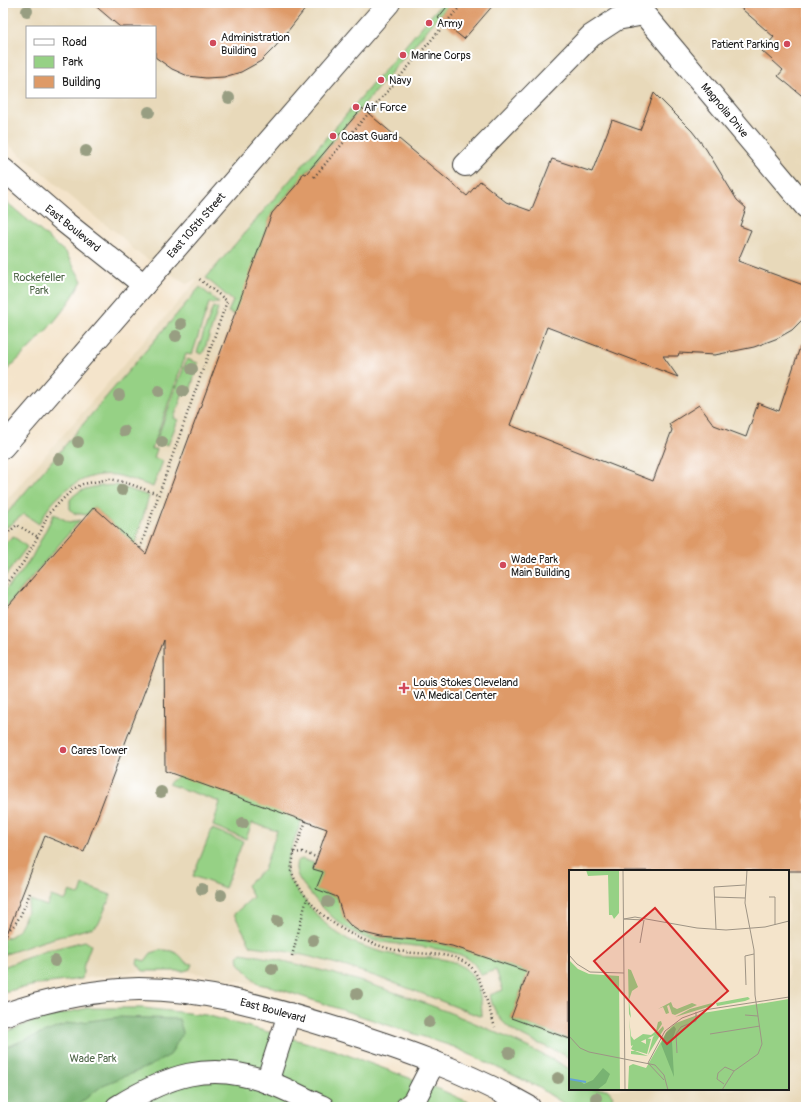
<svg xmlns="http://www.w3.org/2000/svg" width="809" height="1110" font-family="Pangolin,sans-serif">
<rect width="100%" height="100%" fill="#fff"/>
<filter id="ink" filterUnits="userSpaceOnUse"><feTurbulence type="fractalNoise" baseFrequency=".025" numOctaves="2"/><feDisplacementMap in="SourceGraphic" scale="8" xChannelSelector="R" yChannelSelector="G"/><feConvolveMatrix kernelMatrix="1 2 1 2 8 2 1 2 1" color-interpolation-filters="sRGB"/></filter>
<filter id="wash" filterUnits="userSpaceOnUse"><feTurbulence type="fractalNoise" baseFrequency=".012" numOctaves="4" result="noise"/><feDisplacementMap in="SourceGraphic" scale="16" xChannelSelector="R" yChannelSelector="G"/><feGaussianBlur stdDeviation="0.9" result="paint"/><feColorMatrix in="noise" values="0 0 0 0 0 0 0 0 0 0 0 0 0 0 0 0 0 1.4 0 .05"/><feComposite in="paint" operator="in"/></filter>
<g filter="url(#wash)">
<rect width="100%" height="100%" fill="#f4e4cb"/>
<path fill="#e8d9ba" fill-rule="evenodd" d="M6,3H806V1107H569L538,1087L453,1046L273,987L184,971H143L41,984L3,992V504L198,279L186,284L135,251L120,235L99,220L3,140V7ZM27,27H155V97H27ZM570,871H788V1089H570Z"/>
<g fill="#96d185" stroke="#597650">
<path d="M442,3H450L272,213L236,315L228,312L233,301L206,278Z"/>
<path d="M3,199L66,253L82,281C62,318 33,345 3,374Z"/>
<path d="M200,287L219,303H209L192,355L186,354L152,449H157L154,458L163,461L153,487C142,483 131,479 120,476C86,468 53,494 39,524L24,514L3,530V518Z"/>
<path d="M213,307L218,309L204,351L201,354L197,352Z"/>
<path d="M187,359L198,363L190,392L182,396L174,418L178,420L168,445L156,441Z"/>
<path d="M116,485L149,496L135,544L94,507L87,515L74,513L70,509V500C80,486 100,486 116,485Z"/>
<path d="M54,514L69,522L80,520L3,611V592L20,574L32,557Z"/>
<path d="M13,536L27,547L3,579V545Z"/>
<path d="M179,775L302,819C299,829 286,860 286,868C287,880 295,888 302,897C311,908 321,921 333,930C351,944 378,952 400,956C419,959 446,955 463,967C479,978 481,998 482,1015L479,1016C405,987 330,955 251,946L234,914L253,897L247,885L264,869L277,831L252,823L246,839L213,826L220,802L168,784Z"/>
<path d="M212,829L243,841L225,888L193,876Z"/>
<path d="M302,859L314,863L312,868L323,872L317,889L342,899C338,913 347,927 361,932C381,941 406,938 427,941C464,947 498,962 533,974L531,979L526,977L511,1018L570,1039V1058C538,1040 497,1036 490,995L503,990L496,970L481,975C478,971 476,965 472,962C458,946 395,946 372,940C347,933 326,913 310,893C302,883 293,874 297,861Z"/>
<path d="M83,885L111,895L99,923L94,927L44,941L3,955V938C21,938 26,914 30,900L47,906L51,896L65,901L70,891L77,895L80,894Z"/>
<path d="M85,941L91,945L84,964L82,979L41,984L3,992V967L45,951Z"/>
<path d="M161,950C172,950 179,952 185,962L192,964L190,969L184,971H143L137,963L138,959L145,961L151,953Z"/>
<path d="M242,953C356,973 468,1014 570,1069V1089H607L613,1096L606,1107H569L538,1087L454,1047L273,987L258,984L239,963L238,956Z"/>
<path d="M87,1008H143L206,1015L334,1050L439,1089L479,1107H3V1033L40,1019Z"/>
</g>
<path fill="#78b372" stroke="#4a6847" d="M119,1017L179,1019L183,1032L170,1055L150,1066L103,1085L75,1107H3V1048L67,1024Z"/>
<g id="blocks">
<g fill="#de9a67">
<path d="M92,3H310L276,46L261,61L241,72L224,77L206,78L188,76L172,69L155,57V27H120Z"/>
<path d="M450,3H495L464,39L438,18Z"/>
<path d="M735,3H806V99L778,76L783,70L762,51L774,37Z"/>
<path d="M654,93L692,131L706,149L737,200L746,208L740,226L751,230L738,261L806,286V316L792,330L778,338L754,347L715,355L679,353L678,356H663L678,377L547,327L510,425L653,481L672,430L669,424L699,405L714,425L746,437L758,403L779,411L801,344L806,345V871H570V1039L511,1018L528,972L452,946L427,941L381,937L360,932L351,926L343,917L337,897L316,889L323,872L313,869L327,829L165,771L164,640L84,852L45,836L5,939H3V612L94,507L146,554L272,213L299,182L303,173L306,174L362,108L467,196L480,181L506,202L531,211L552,159L592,172L612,120L640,130Z"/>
</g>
</g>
</g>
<g filter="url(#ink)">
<use href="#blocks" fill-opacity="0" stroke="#3c3a36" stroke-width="1"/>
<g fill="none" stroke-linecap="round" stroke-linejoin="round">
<defs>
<g id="minor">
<path d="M639,3L644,14L806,207"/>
<path d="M465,165L591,36L617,19L644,14"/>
<path d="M3,169L62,220L144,285"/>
<path d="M3,1015C46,1000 93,990 139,989C204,989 266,1007 328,1026C397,1047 466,1071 529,1107"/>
<path d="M267,1082L289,1014"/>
<path d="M117,1107C167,1076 209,1060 267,1082C286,1088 304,1099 323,1107"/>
<path d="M407,1107L414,1101L434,1062"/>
</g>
<path id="major" d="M3,447L389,3"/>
</defs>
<use href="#minor" stroke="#3c3a36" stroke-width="24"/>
<use href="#major" stroke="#3c3a36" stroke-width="24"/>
<g stroke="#3c3a36" stroke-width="2.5" stroke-dasharray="1 3" stroke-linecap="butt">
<path d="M314,177L463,3"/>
<path d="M3,537L17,525L38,537"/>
<path d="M140,548L227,301L198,278"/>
<path d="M3,587L23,563L41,531L48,514L73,489L83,484L110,479L124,482L158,494"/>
<path d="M306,821L294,853L291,871C311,918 356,943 405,952C425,955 456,951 472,968C483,981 489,1011 495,1027"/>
<path d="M294,853L302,852L316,857"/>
<path d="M3,932C18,929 24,906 30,893"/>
<path d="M292,956L307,898"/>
</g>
<use href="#minor" stroke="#fff" stroke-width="22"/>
<use href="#major" stroke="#fff" stroke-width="22"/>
</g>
<g fill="#989e82">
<circle cx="27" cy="11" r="6"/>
<circle cx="229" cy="98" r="6"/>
<circle cx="149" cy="112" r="6"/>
<circle cx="86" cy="151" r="6"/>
<circle cx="181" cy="324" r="6"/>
<circle cx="176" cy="336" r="6"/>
<circle cx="192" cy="369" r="6"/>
<circle cx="159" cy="391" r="6"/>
<circle cx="183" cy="391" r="6"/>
<circle cx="119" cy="395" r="6"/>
<circle cx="124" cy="431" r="6"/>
<circle cx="78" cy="442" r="6"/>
<circle cx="162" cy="442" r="6"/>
<circle cx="59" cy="459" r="6"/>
<circle cx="122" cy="490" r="6"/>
<circle cx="161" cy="792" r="6"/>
<circle cx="243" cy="823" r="6"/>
<circle cx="202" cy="889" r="6"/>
<circle cx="221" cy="895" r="6"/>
<circle cx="328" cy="902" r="6"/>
<circle cx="277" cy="921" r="6"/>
<circle cx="313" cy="940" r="6"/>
<circle cx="55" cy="961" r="6"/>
<circle cx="272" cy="969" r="6"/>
<circle cx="357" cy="994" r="6"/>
<circle cx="429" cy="1022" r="6"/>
<circle cx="509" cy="1053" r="6"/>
<circle cx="558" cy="1078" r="6"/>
<circle cx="596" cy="1098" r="6"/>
</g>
</g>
<g fill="#d1495b" stroke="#fff" stroke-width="1.5">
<circle cx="429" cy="23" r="4"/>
<circle cx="213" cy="43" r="4"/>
<circle cx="787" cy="44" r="4"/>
<circle cx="403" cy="55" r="4"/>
<circle cx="381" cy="80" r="4"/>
<circle cx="356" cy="107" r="4"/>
<circle cx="333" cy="136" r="4"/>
<circle cx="503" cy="565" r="4"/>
<path d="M402 682h4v4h4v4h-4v4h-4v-4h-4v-4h4z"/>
<circle cx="63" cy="750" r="4"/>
</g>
<g text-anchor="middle" stroke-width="4" stroke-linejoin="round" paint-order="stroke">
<g font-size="11" fill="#1c1c1c" stroke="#fff" text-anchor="start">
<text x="437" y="27">Army</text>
<text x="221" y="41">Administration<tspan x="221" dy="13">Building</tspan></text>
<text x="779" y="48" text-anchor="end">Patient Parking</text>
<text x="411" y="59">Marine Corps</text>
<text x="389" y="84">Navy</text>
<text x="364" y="111">Air Force</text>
<text x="341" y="140">Coast Guard</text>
<text x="511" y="563">Wade Park<tspan x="511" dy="13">Main Building</tspan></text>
<text x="413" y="686">Louis Stokes Cleveland<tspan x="413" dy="13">VA Medical Center</tspan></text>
<text x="71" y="754">Cares Tower</text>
</g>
<g font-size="11" fill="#1c1c1c" stroke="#fff">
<text transform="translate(725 110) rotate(50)" y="4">Magnolia Drive</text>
<text transform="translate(196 225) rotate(-49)" y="4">East 105th Street</text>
<text transform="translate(73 228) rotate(39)" y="4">East Boulevard</text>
<text transform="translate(273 1010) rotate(15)" y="4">East Boulevard</text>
</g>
<g font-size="11" fill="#4d6446" stroke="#fff">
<text x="39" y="281">Rockefeller<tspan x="39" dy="13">Park</tspan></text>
<text x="93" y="1062">Wade Park</text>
</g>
</g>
<g transform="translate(569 870)">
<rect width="220" height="220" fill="#f4e4cb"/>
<path d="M17,0H50V43L45,49L43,45H40L39,5L19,6ZM0,90L9,99L20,104L50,106L51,220H0ZM59,99L62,100L69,117L63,121L60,130L62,148L60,144ZM179,127L181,129L176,131L148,136L147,133ZM220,129V220H59L60,196L64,194L77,198L98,161L107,153L134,143ZM102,132L104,137L108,139L123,133L128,135L106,145L103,144L100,135L98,136L100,143L97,144L94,137L89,139ZM143,133L142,136L106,147L121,139ZM60,148L62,166L65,170L74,164L82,165L87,161L89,152L92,151L93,154L86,165L62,176ZM94,156L95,159L79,185L84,167ZM77,168L82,169L78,184L68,181H66L79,186L62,184V181H66L62,179L64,175L71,171L77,174Z" fill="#96d185"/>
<path d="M105,156L107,159L103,171L105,207L92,174L97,163ZM34,198L41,204L37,213L28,220H0V209L11,211L15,214L24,210Z" fill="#78b372"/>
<path fill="none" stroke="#63a4d6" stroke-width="2" d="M0,209L17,212"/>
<path fill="none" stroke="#9e9485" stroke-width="1" d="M54,0L56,220M145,27L176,28M200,27H206V55M55,49L66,47L128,58L157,60L196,57L220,51M55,49L74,50M147,59L145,17L176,15M71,73L75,50M0,85L8,94L21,102L55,103M177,115L176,86L185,84M176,145L189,146M141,164L191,156M0,166L11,178L20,182L86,195L95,205L99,220M108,183L107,164L112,157L127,151V142M79,193L96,161L113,148L135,140L220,127M79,193L95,210M155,214L148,209L149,203L156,197L165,201M153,220L165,201L189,184L193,174L186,125L185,80L176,33L178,0"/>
<path fill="#d62828" fill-opacity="0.15" stroke="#d62828" stroke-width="2" d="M86,38L159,121L98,174L25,91Z"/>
<rect width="220" height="220" fill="none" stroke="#1c1c1c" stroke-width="2"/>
</g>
<rect width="809" height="1110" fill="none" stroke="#fff" stroke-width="16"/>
<rect x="26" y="26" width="130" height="72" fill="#ffffff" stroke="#a4a4a4"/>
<rect x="34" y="39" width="20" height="6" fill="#ffffff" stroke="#a4a4a4"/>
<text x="62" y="46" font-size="12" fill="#1c1c1c">Road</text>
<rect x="34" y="56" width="20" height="12" fill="#96d185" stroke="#a4a4a4"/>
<text x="62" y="66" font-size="12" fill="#1c1c1c">Park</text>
<rect x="34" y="76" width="20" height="12" fill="#de9a67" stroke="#a4a4a4"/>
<text x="62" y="86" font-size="12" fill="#1c1c1c">Building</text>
</svg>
